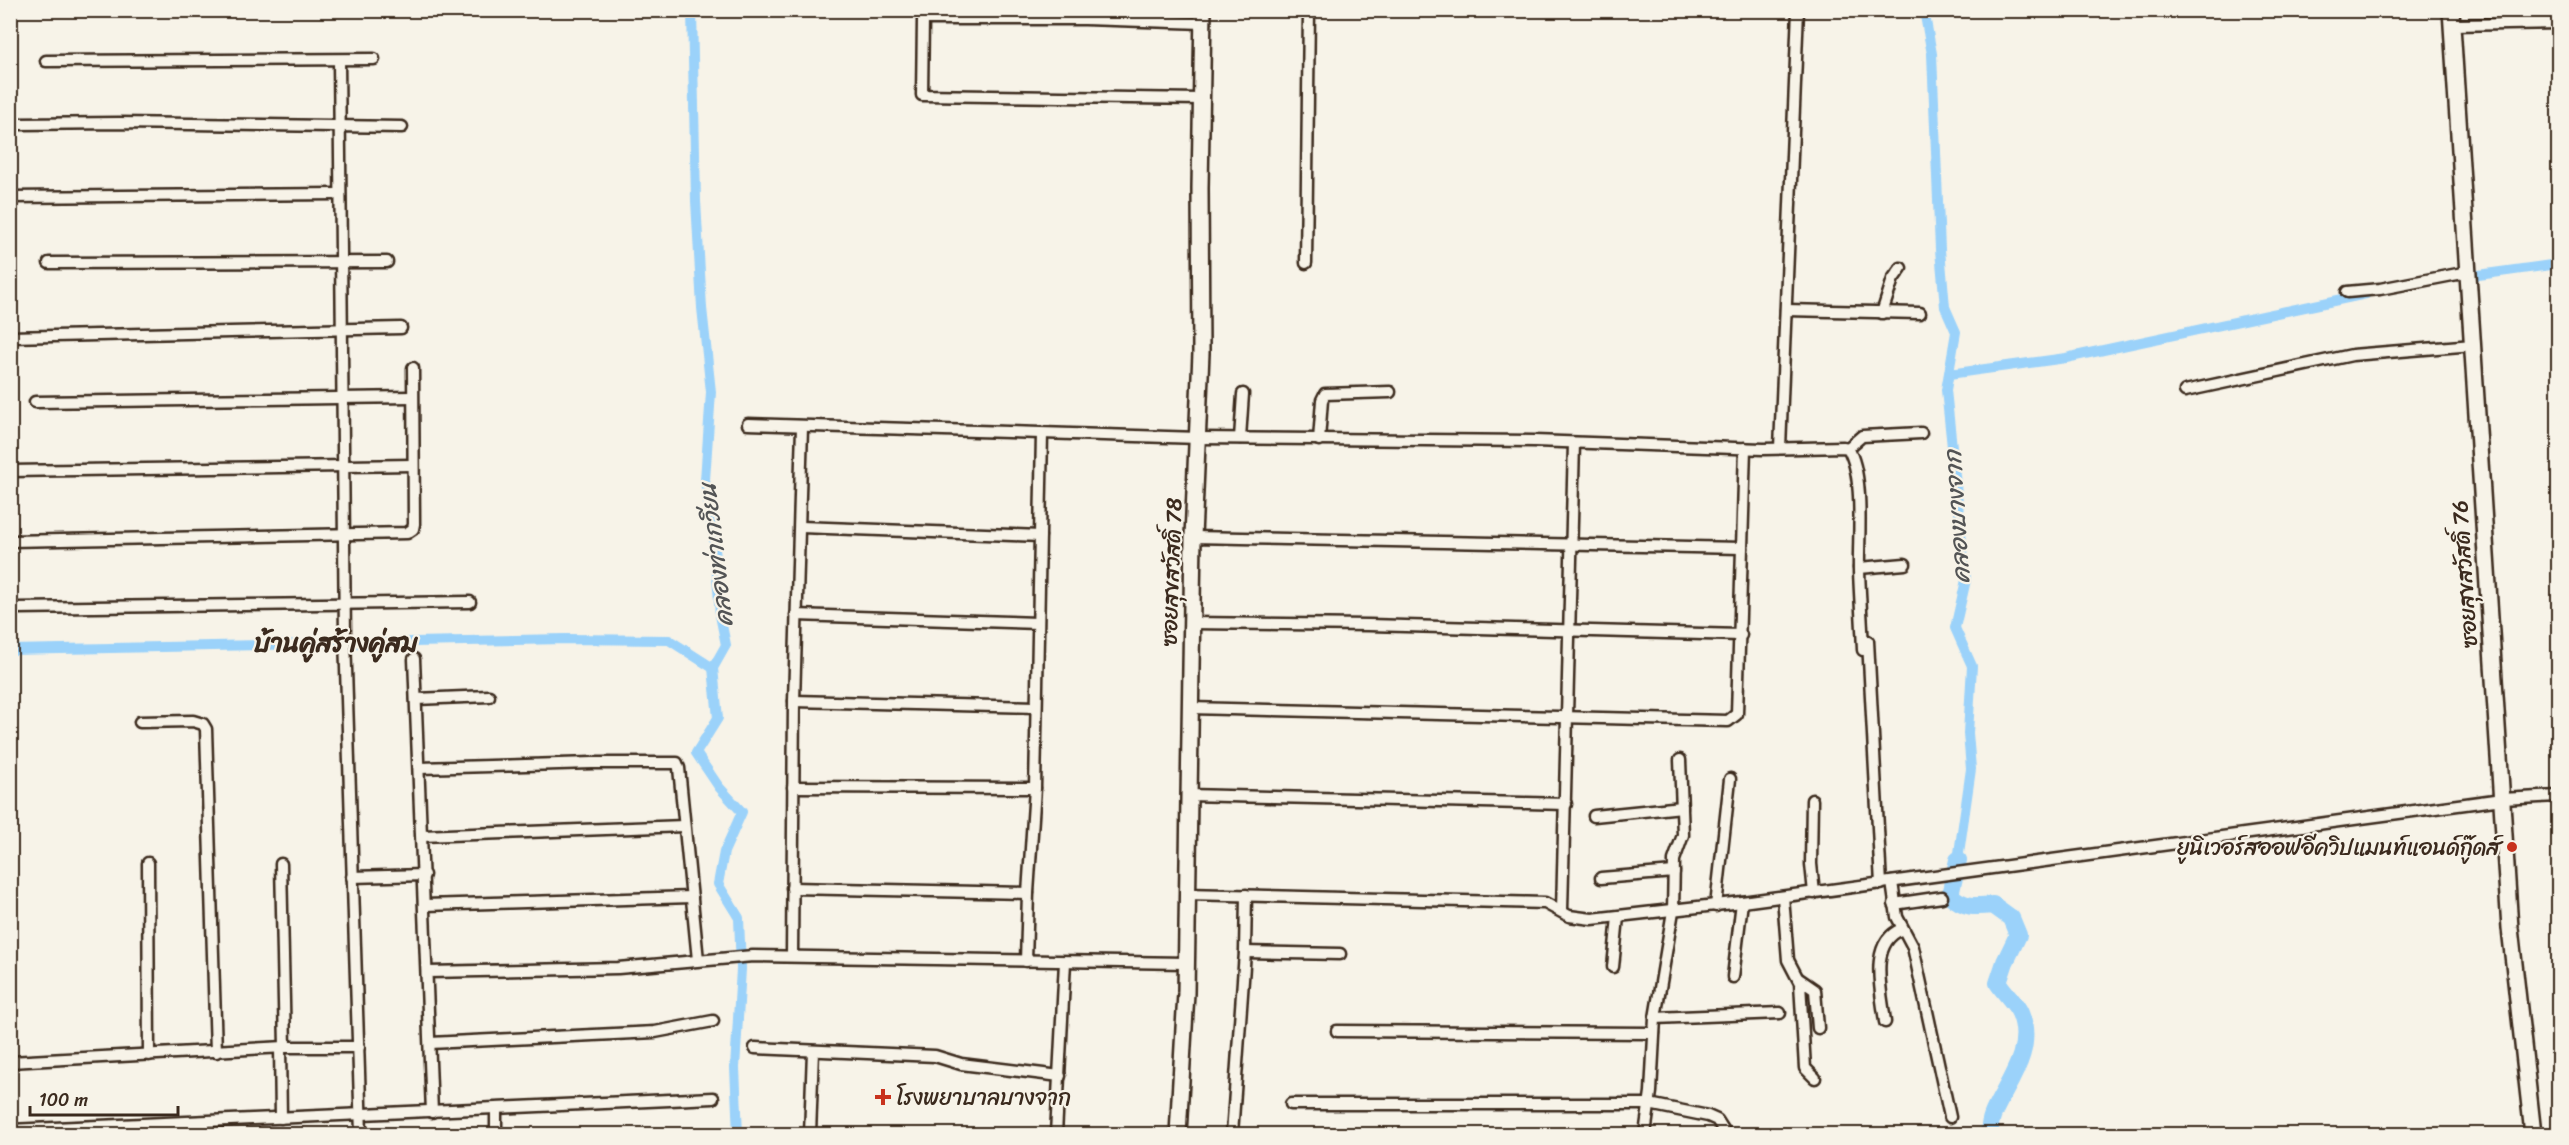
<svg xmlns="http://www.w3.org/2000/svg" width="2569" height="1145" font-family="Sriracha,'Playpen Sans Thai',sans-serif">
<rect width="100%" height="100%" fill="#f7f3e8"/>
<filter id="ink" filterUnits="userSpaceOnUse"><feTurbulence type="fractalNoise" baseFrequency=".0167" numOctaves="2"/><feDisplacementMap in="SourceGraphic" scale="12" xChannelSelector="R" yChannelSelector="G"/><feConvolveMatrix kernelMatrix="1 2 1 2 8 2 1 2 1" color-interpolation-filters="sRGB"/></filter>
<g filter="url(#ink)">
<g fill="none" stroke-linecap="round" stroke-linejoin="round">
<g stroke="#9bd2fa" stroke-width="10">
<path d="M692,10L696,201L702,308L711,392L705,480L715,548L720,615L726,645L713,668L718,718L696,753L719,787L742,812L724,852L718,884L739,918L741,969L735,1068L738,1134"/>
<path d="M1924,10L1932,54L1940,250L1945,307L1956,332L1946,390L1966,580L1955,628L1972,666L1968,733L1971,769L1958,860"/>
<path d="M2464,277L2558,264"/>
<path d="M1949,374L2066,358L2366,294"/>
<path d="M10,650L565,639L669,640L713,668"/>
</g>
<path stroke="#9bd2fa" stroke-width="18" d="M1958,860L1950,895C1964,908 1975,907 1993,905L2011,918L2018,935L2005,962L1998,983C2003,991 2017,1005 2020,1013C2041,1062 1981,1108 1991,1134"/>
<defs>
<g id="street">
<path d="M2452,25L2558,23"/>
<path d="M339,60L345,637L361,1134"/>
<path d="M46,61L374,59"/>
<path d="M1201,99L922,95L923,19H1085L1203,23"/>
<path d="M10,128L19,124L119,123L402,127"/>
<path d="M10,197L339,194"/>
<path d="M49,263L387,262"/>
<path d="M1306,263L1309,10"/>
<path d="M2347,292L2380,289L2468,272"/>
<path d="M1786,310L1920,313"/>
<path d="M1882,313L1893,279L1901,268"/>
<path d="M10,337L401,328"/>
<path d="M2185,391L2352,355L2473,345"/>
<path d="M35,402L412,397"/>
<path d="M748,424L1199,438L1534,441L1763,449L1843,447L1848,448C1865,477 1858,537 1859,571C1860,597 1862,624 1863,650"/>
<path d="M1240,438L1243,394"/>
<path d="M1319,440L1322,400L1325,394L1390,392"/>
<path d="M1780,448L1798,10"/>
<path d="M1848,448L1862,436L1921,433"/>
<path d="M10,471L413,465"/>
<path d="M801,527L1040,536"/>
<path d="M1193,537L1742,548"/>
<path d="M10,541L407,533L413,529L414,524L413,368"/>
<path d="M1859,568L1905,564"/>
<path d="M10,603L13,607L17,608L470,602"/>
<path d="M796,615L1037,623"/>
<path d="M1191,623L1369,625L1741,635"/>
<path d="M1868,641L1881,884"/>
<path d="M414,659L432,1112"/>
<path d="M416,699L489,696"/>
<path d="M794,701L1036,707"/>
<path d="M1190,708L1728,721L1737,714L1745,448"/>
<path d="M140,722L193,721L203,724L206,729L216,1052"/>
<path d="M419,768L592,763H677L679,768L698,960"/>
<path d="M793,787L1035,788"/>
<path d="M1188,795L1566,804"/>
<path d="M1812,800L1811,864L1814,893"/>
<path d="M1594,816L1682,807"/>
<path d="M422,836L684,826"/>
<path d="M148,863L149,1055"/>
<path d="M281,864L285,1047"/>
<path d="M352,877L424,875"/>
<path d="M1601,878L1674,872"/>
<path d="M1892,882L1897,917L1913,947L1950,1117"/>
<path d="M792,888L1028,893"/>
<path d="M1186,894L1545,903L1569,916L1592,919L1742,902L2502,799L2558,796"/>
<path d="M1783,897L1788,960L1800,983L1805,1068L1815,1078"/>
<path d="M1894,904L1942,897"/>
<path d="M425,905L692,897"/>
<path d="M1716,906L1730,779"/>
<path d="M1562,911L1574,443"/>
<path d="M1245,952L1340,954"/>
<path d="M792,956L794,701L802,427"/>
<path d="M1026,961L1028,893L1035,788L1042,434"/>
<path d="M1613,967L1618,917"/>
<path d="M428,972L618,968L753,956L1186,963"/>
<path d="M1733,977L1742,902"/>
<path d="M1799,979L1815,990L1818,1028"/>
<path d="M1655,1018L1780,1013"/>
<path d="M1885,1022C1882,993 1867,943 1902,929"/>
<path d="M1337,1031L1654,1033"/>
<path d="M430,1043L655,1032L713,1021"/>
<path d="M280,1048L281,1118"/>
<path d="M755,1048L935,1056L961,1064L1060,1076"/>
<path d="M10,1062L285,1047H359"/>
<path d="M1291,1104H1649L1708,1116L1717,1120L1726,1134"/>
<path d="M496,1109V1134"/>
<path d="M10,1130L713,1098"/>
<path d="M2117,1133L2134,1134"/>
<path d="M810,1134L813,1051"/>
<path d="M1056,1134L1065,962"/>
<path d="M1232,1134L1245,952L1246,895"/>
<path d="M1645,1134L1651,1092L1655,1018L1673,911L1674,860L1683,835L1680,760"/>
</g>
<g id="secondary">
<path d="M2451,10L2510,928L2533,1134"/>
<path d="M1178,1134L1186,993L1193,537L1201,353L1200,188L1203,10"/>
</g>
</defs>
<use href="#street" stroke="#3b2a1e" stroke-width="15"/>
<use href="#secondary" stroke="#3b2a1e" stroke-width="20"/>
<use href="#street" stroke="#f7f3e8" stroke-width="10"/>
<use href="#secondary" stroke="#f7f3e8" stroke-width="15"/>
</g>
</g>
<g fill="#c8321e" stroke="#f7f3e8" stroke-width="2">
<circle cx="2512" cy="847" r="6"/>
<path d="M880 1088h6v6h6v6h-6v6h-6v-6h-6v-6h6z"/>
</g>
<g text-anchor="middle" stroke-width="4.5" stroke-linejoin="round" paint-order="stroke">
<g font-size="22" fill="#3b2a1e" stroke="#f7f3e8">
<text transform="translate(1171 572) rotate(-88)" y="8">ซอยสุขสวัสดิ์ 78</text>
<text transform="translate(2464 574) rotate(-94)" y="8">ซอยสุขสวัสดิ์ 76</text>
</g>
<g font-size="22" fill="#3b2a1e" stroke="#f7f3e8" text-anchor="end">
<text x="2500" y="855">ยูนิเวอร์สออฟอีควิปแมนท์แอนด์กู๊ดส์</text>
<text x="896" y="1105" text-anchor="start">โรงพยาบาลบางจาก</text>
</g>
<g font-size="24" font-style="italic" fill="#535455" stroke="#f7f3e8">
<text transform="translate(1957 517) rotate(-94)" y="8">คลองบางจาก</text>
<text transform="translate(716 555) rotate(-97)" y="8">คลองท่าเกวียน</text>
</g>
<g font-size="26" font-weight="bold" fill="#3b2a1e" stroke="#f7f3e8">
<text x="336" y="652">บ้านคู่สร้างคู่สม</text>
</g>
</g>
<rect width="2569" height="1145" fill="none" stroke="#f7f3e8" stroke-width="36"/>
<rect x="18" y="18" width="2533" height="1109" fill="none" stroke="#3b2a1e" stroke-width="2" filter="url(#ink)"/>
<path d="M30 1106v9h148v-9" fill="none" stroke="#3b2a1e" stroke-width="3"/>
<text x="39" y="1106" font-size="18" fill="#3b2a1e" stroke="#f7f3e8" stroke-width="4.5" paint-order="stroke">100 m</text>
</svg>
